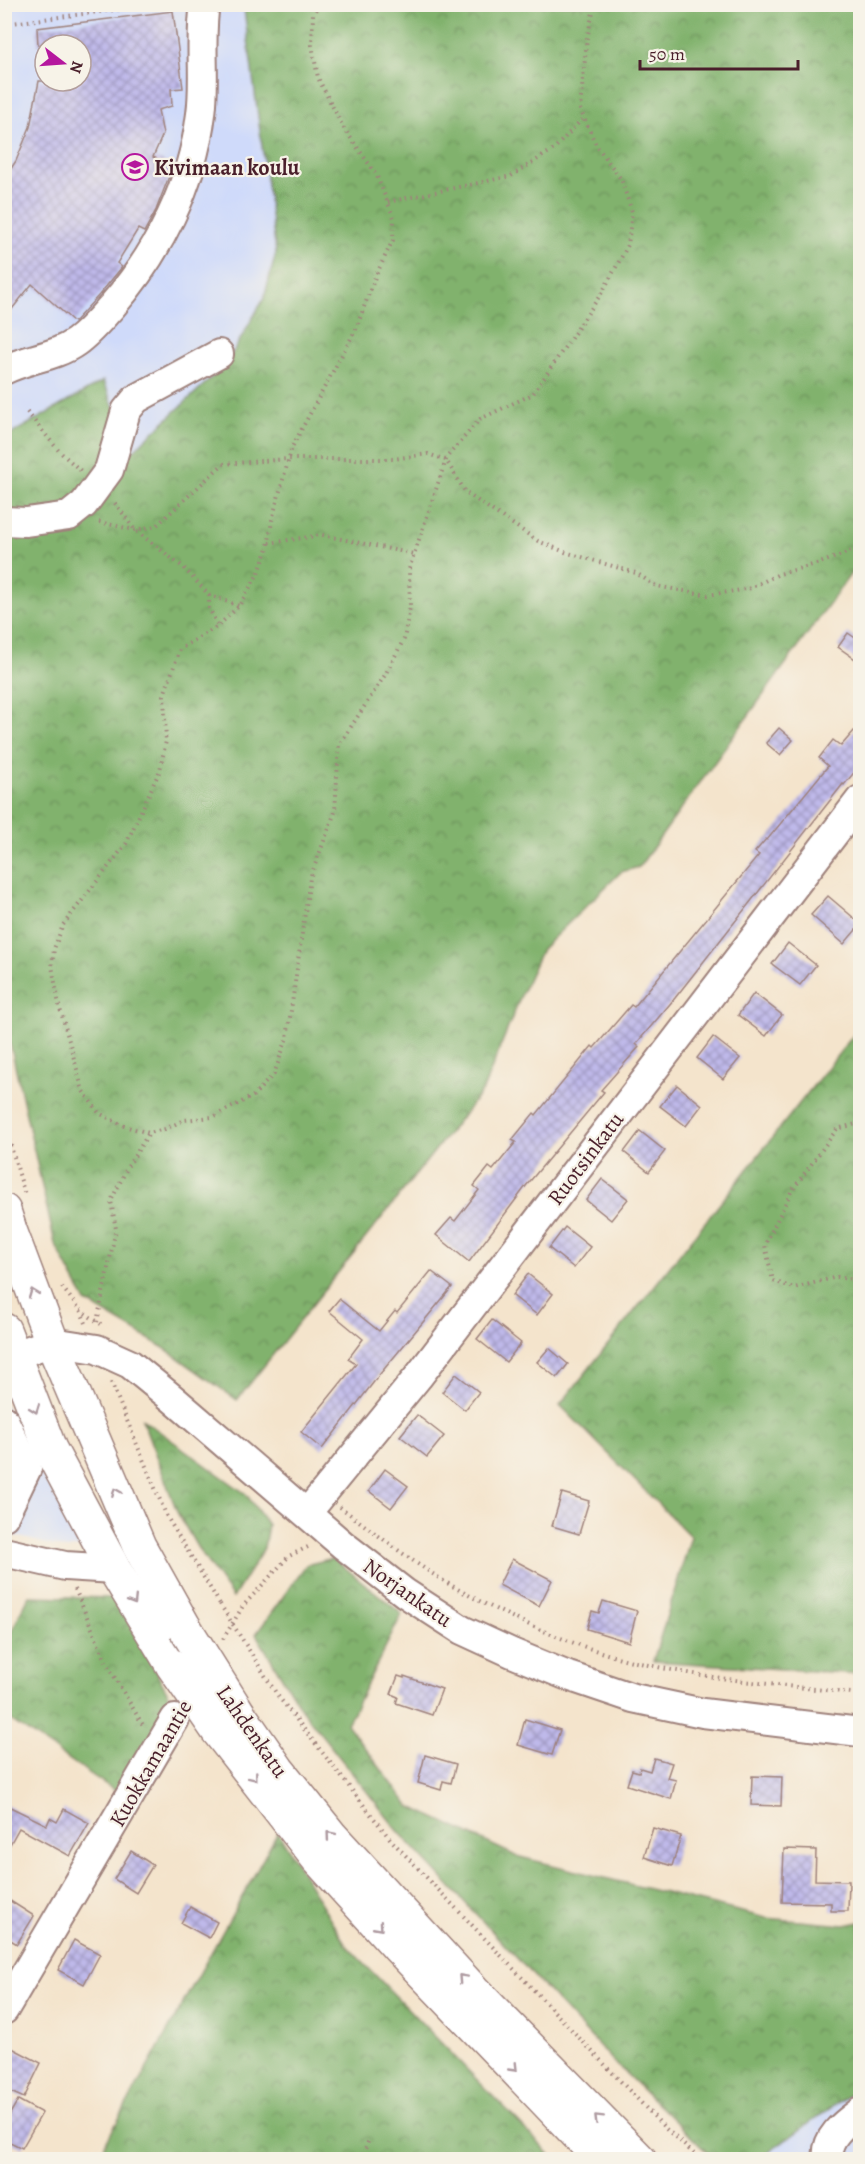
<svg xmlns="http://www.w3.org/2000/svg" width="865" height="2164" font-family="Alegreya,serif">
<defs>
<pattern id="forest-crowns" width="20" height="18" patternUnits="userSpaceOnUse" patternTransform="scale(1.5)"><rect width="20" height="18" fill="#81b26d"/><path d="M2 6a3 3 0 1 1 6 0M12 15a3 3 0 1 1 6 0" fill="none" stroke="#6c905a"/></pattern>
<pattern id="building-cross-hatch" width="8" height="8" patternUnits="userSpaceOnUse" patternTransform="scale(1.5)"><rect width="8" height="8" fill="#bfb9ea"/><path d="M0 0l8 8M0 8l8-8" fill="none" stroke="#9d96be"/></pattern>
</defs>
<rect width="100%" height="100%" fill="#f7f3e8"/>
<filter id="ink" filterUnits="userSpaceOnUse"><feTurbulence type="fractalNoise" baseFrequency=".0167" numOctaves="2"/><feDisplacementMap in="SourceGraphic" scale="12" xChannelSelector="R" yChannelSelector="G"/><feConvolveMatrix kernelMatrix="1 2 1 2 8 2 1 2 1" color-interpolation-filters="sRGB"/></filter>
<filter id="wash" filterUnits="userSpaceOnUse"><feTurbulence type="fractalNoise" baseFrequency=".008" numOctaves="4" result="noise"/><feDisplacementMap in="SourceGraphic" scale="24" xChannelSelector="R" yChannelSelector="G"/><feGaussianBlur stdDeviation="1.35" result="paint"/><feColorMatrix in="noise" values="0 0 0 0 0 0 0 0 0 0 0 0 0 0 0 0 0 1.4 0 .05"/><feComposite in="paint" operator="in"/></filter>
<g filter="url(#wash)">
<rect width="100%" height="100%" fill="#f4e4cc"/>
<g fill="#cfdafa" fill-rule="evenodd">
<path d="M5,5H246L244,9L276,253L264,298L226,364L133,452L103,381L5,438ZM45,45H81V81H45Z"/>
<path d="M4,1403L26,1443L82,1547L66,1549L5,1533Z"/>
<path d="M860,2087V2159L767,2160L764,2156Z"/>
</g>
<g fill="url(#forest-crowns)" stroke="#66684c" stroke-width="1.5">
<path d="M246,5H860V561L639,867L621,872L542,949L522,993L483,1090L237,1400L164,1348L86,1302L55,1244L5,1021L4,438L103,381L133,451L226,364L264,298L276,253L244,9Z"/>
<path d="M860,1027V1674L653,1661L691,1537L560,1405Z"/>
<path d="M142,1419L246,1494L268,1525L264,1548L233,1598L200,1552L178,1514Z"/>
<path d="M333,1558L402,1614L347,1724L409,1806L516,1856L766,1918L845,1925L860,1922V2087L759,2159H714L617,2065L399,1832L301,1709L256,1634L306,1565Z"/>
<path d="M29,1596L115,1598L172,1701L117,1792L6,1717L5,1719V1644Z"/>
<path d="M278,1832L346,1945L554,2159L96,2160Z"/>
</g>
<g id="blocks">
<g fill="url(#building-cross-hatch)">
<path d="M173,11L183,88L171,89L172,106L158,110L163,134L153,157L173,166L156,210L144,232L138,229L117,263L122,267L99,295L74,322L32,284L4,319V179L16,161L30,127L39,81H81V45H38L37,28Z"/>
<path d="M848,633L861,642V663L838,647Z"/>
<path d="M861,723V764L844,785L843,784L675,998L636,1044L639,1047L601,1090L604,1092L526,1186L469,1262L436,1235L451,1218L455,1221L479,1190L474,1186L489,1167L493,1170L516,1142L512,1140L534,1113L536,1115L592,1046L594,1048L631,1005L634,1007L759,855L755,852L766,839L767,840L828,766L819,758L833,740L841,746Z"/>
<path d="M779,728L793,740L780,755L766,743Z"/>
<path d="M828,896L861,924L844,944L811,915Z"/>
<path d="M788,943L816,965L800,985L772,964Z"/>
<path d="M754,993L782,1015L766,1036L738,1015Z"/>
<path d="M713,1037L740,1058L723,1079L697,1058Z"/>
<path d="M677,1085L702,1105L686,1126L660,1106Z"/>
<path d="M640,1131L665,1151L649,1172L624,1152Z"/>
<path d="M602,1179L628,1199L611,1220L586,1200Z"/>
<path d="M565,1227L590,1247L574,1268L549,1248Z"/>
<path d="M431,1271L452,1287L380,1374L322,1449L301,1432L356,1364L348,1359L363,1339L329,1311L339,1299L379,1331L395,1311L397,1313Z"/>
<path d="M528,1274L553,1294L537,1315L512,1295Z"/>
<path d="M492,1320L521,1343L506,1362L477,1339Z"/>
<path d="M549,1348L568,1364L557,1378L537,1362Z"/>
<path d="M456,1374L479,1392L465,1410L442,1392Z"/>
<path d="M417,1415L444,1436L427,1457L400,1436Z"/>
<path d="M385,1469L408,1486L391,1508L369,1491Z"/>
<path d="M562,1493L589,1501L579,1534L552,1526Z"/>
<path d="M512,1559L552,1580L539,1606L499,1585Z"/>
<path d="M603,1601L637,1611L629,1642L587,1629L592,1611L599,1613Z"/>
<path d="M398,1676L404,1678V1676L442,1689L432,1715L396,1703L398,1697L391,1694Z"/>
<path d="M525,1719L560,1730L552,1755L518,1745Z"/>
<path d="M425,1755L456,1764L451,1783L443,1781L441,1790L418,1783Z"/>
<path d="M654,1758L672,1763L667,1778L676,1780L671,1799L627,1785L632,1770L639,1772L640,1768L650,1771Z"/>
<path d="M752,1776L782,1777L781,1806L751,1805Z"/>
<path d="M4,1804L47,1825L50,1818L57,1822L64,1809L89,1823L70,1856L19,1828L4,1855Z"/>
<path d="M653,1828L681,1836L672,1866L644,1857Z"/>
<path d="M784,1849L816,1850L815,1880L849,1881L848,1911H831V1903L782,1902Z"/>
<path d="M131,1851L153,1865L136,1893L114,1879Z"/>
<path d="M4,1897L34,1916L17,1944L4,1936Z"/>
<path d="M190,1907L217,1922L209,1938L181,1923Z"/>
<path d="M74,1940L100,1954L84,1984L58,1970Z"/>
<path d="M12,2048L41,2063L24,2098L4,2089V2063Z"/>
<path d="M18,2100L42,2113L22,2148L4,2139V2124Z"/>
</g>
</g>
</g>
<g filter="url(#ink)">
<use href="#blocks" fill-opacity="0" stroke="#9f827c" stroke-width="1.5"/>
<g fill="none" stroke-linecap="round" stroke-linejoin="round">
<defs>
<g id="minor">
<path d="M4,370C28,358 55,357 76,342C90,332 101,318 112,306C159,252 192,186 201,114C206,78 199,40 205,4"/>
<path d="M4,521L26,522L69,516L84,504L109,470L126,411L136,399L219,354"/>
<path d="M4,1359L52,1342L97,1349L130,1364L173,1399L343,1545L405,1593L462,1630L512,1653L568,1676L633,1698L703,1713L860,1732"/>
<path d="M4,1420L27,1468L4,1516"/>
<path d="M307,1513L418,1377L860,800"/>
<path d="M4,1552L65,1566L114,1569"/>
<path d="M4,2010L175,1719"/>
<path d="M828,2160C824,2138 845,2123 860,2112"/>
</g>
<g id="major">
<path d="M4,1211L10,1230L52,1342L139,1546L185,1628"/>
<path d="M4,1330L50,1449L114,1569L173,1666"/>
<path d="M239,1714L278,1770L332,1837L473,1990L640,2160"/>
<path d="M218,1731L318,1859L397,1946L602,2160"/>
</g>
</defs>
<use href="#minor" stroke="#9f827c" stroke-width="32"/>
<use href="#major" stroke="#9f827c" stroke-width="36"/>
<g stroke="#9f827c" stroke-width="4" stroke-dasharray="1.5 4.5" stroke-linecap="butt">
<path d="M319,4L313,14L312,45L318,78L343,127L376,174L394,218L393,240L375,277L356,329L292,447L272,520L268,548L259,572L239,606L218,626L180,649L164,695L166,741L160,770L126,844L63,925L54,949L52,966L59,1005L83,1091L99,1113L124,1126L149,1133L165,1129L184,1120L213,1117L253,1096L274,1074L287,1038L310,878L335,812L339,745L385,675L404,639L410,607L409,569L447,457L480,419L533,394L603,291L628,245L632,212L621,179L596,145L580,109L587,38L595,4"/>
<path d="M4,24L161,4"/>
<path d="M388,202L511,176L554,149L584,117"/>
<path d="M27,412L59,451L81,471"/>
<path d="M115,503L135,530L183,567L209,595L239,606"/>
<path d="M99,522L135,530L156,526L223,464L288,459H393L428,454L446,460L466,493L538,541L565,552L636,573L656,586L708,595L748,589L779,574L820,563L860,548"/>
<path d="M269,543L322,535L414,554"/>
<path d="M209,595V608L218,626"/>
<path d="M4,1122L25,1195"/>
<path d="M860,1123L837,1129L791,1192L765,1245L773,1281L794,1288L837,1277L860,1281"/>
<path d="M62,1287L80,1310L86,1323"/>
<path d="M80,1310L101,1324"/>
<path d="M97,1322L116,1229L111,1201L128,1166L149,1133"/>
<path d="M111,1382L167,1517L220,1604"/>
<path d="M340,1507C374,1532 408,1559 444,1581C499,1614 569,1645 632,1661C706,1680 784,1685 860,1694"/>
<path d="M75,1589L108,1666L144,1727"/>
<path d="M223,1639L243,1606L289,1556L310,1546"/>
<path d="M278,1696L391,1840L665,2128L701,2160"/>
<path d="M361,2160L369,2139"/>
</g>
<use href="#minor" stroke="#fff" stroke-width="28"/>
<use href="#major" stroke="#fff" stroke-width="33"/>
<defs>
<g id="major-bridge">
<path d="M185,1628L239,1714"/>
<path d="M173,1666L218,1731"/>
</g>
</defs>
<use href="#major-bridge" stroke="#9f827c" stroke-width="36" stroke-linecap="butt"/>
<path stroke="#9f827c" stroke-width="4" stroke-dasharray="1.5 4.5" stroke-linecap="butt" d="M220,1604L278,1696"/>
<use href="#major-bridge" stroke="#fff" stroke-width="33"/>
</g>
<defs><path id="oneway-chevron" d="M-2-3.5L2.5 0L-2 3.5" fill="none" stroke-width="1.6" stroke-linecap="round" stroke-linejoin="round" transform="scale(1.5)"/></defs>
<g stroke="#ae9aa0">
<use href="#oneway-chevron" transform="translate(33 1293) rotate(-111)"/>
<use href="#oneway-chevron" transform="translate(35 1409) rotate(69)"/>
<use href="#oneway-chevron" transform="translate(116 1492) rotate(-113)"/>
<use href="#oneway-chevron" transform="translate(133 1601) rotate(58)"/>
<use href="#oneway-chevron" transform="translate(254 1777) rotate(52)"/>
<use href="#oneway-chevron" transform="translate(330 1835) rotate(-130)"/>
<use href="#oneway-chevron" transform="translate(379 1927) rotate(48)"/>
<use href="#oneway-chevron" transform="translate(462 1978) rotate(-133)"/>
<use href="#oneway-chevron" transform="translate(514 2068) rotate(46)"/>
<use href="#oneway-chevron" transform="translate(598 2118) rotate(-135)"/>
</g>
</g>
<defs>
<symbol id="school-ring" viewBox="-11 -11 22 22"><circle r="9.5" fill="#f7f3e8" stroke="#b5179e" stroke-width="1.5"/><path d="M0-5L7-2L0 1L-7-2ZM-4 1L0 2.5L4 1V4Q0 6-4 4Z" fill="#b5179e"/></symbol>
</defs>
<g fill-rule="evenodd">
<use href="#school-ring" x="120" y="152" width="30" height="30"/>
</g>
<g text-anchor="middle" stroke-width="4.5" stroke-linejoin="round" paint-order="stroke">
<g font-size="22" font-weight="bold" fill="#4a1f2b" stroke="#f7f3e8" text-anchor="start">
<text x="154" y="175">Kivimaan koulu</text>
</g>
<g font-size="22" fill="#4a1f2b" stroke="#f7f3e8">
<text transform="translate(585 1158) rotate(-53)" y="8">Ruotsinkatu</text>
<text transform="translate(408 1592) rotate(35)" y="8">Norjankatu</text>
<text transform="translate(253 1731) rotate(55)" y="8">Lahdenkatu</text>
<text transform="translate(150 1763) rotate(-60)" y="8">Kuokkamaantie</text>
</g>
</g>
<rect width="865" height="2164" fill="none" stroke="#f7f3e8" stroke-width="24"/>
<g transform="translate(63 63) rotate(107)"><circle r="28" fill="#f7f3e8" stroke="#b29e9c" stroke-width="1.5"/>
<path d="M0-4.5L10 22L0 15L-10 22Z" fill="#b5179e"/>
<text y="-9" font-size="16" font-weight="bold" text-anchor="middle" fill="#4a1f2b">N</text>
</g>
<path d="M640 60v9h158v-9" fill="none" stroke="#4a1f2b" stroke-width="3"/>
<text x="649" y="60" font-size="18" fill="#4a1f2b" stroke="#f7f3e8" stroke-width="4.5" paint-order="stroke">50 m</text>
</svg>
